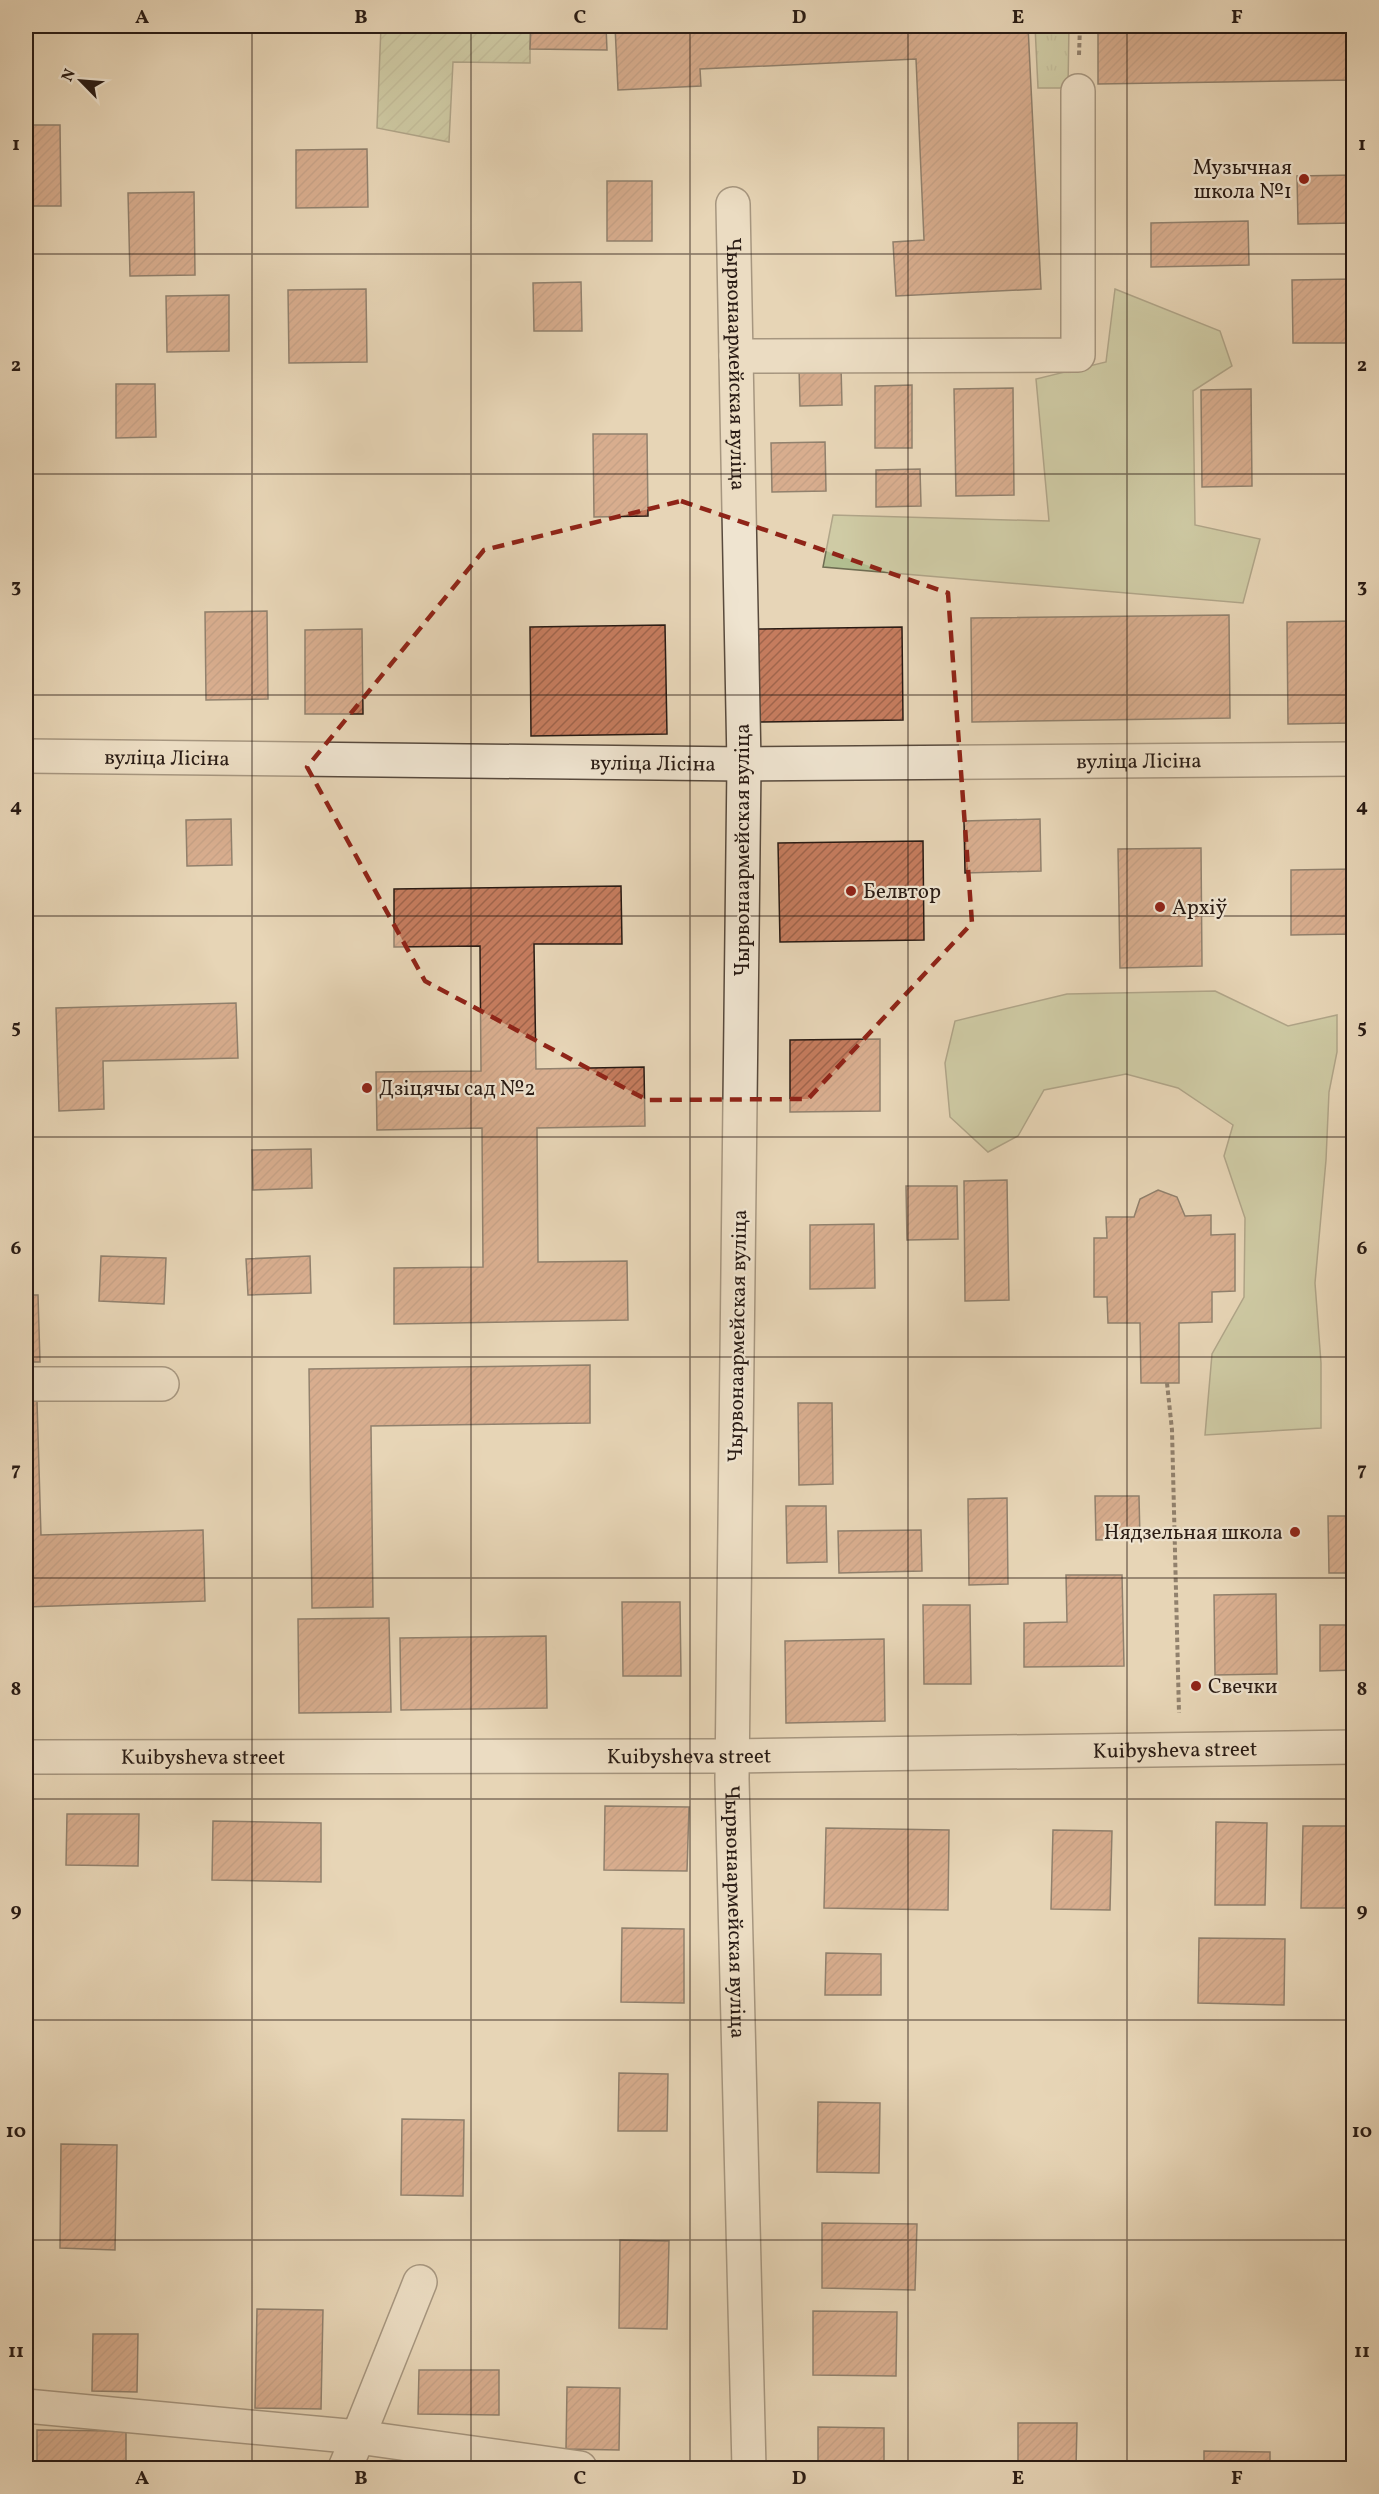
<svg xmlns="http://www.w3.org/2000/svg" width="1379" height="2494" font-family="Vollkorn,serif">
<defs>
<pattern id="grass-tufts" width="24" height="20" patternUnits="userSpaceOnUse" patternTransform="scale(1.5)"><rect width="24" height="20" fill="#b2be90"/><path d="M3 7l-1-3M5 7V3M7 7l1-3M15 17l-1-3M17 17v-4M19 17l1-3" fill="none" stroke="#99a37b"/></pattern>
<pattern id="garden-furrows" width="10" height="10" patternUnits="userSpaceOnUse" patternTransform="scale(1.5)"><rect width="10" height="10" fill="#b2be90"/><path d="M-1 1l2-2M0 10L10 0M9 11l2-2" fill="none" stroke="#99a37b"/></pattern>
<pattern id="building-hatch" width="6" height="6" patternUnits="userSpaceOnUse" patternTransform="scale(1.5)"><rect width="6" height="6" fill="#c57c5e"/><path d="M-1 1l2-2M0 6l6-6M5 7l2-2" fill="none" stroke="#a0654c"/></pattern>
</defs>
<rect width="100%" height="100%" fill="#e7d5b7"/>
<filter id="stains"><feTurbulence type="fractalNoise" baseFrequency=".00333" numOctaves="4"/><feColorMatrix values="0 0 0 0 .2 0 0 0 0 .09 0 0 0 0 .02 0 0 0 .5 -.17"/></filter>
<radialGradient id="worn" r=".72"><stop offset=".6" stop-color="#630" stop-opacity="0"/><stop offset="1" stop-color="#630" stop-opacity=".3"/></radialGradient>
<path fill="url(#grass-tufts)" stroke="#6e6c52" stroke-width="1.5" d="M1035,26H1069L1068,88H1038Z"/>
<g fill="#b2be90" stroke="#6e6c52" stroke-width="1.5">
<path d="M1115,289L1220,331L1232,366L1193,391L1195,525L1260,539L1243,603L823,567L833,515L1049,521L1036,379L1106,362Z"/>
<path d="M1215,991L1288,1026L1337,1015V1052L1329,1092L1326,1160L1315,1283L1321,1363V1428L1205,1435L1212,1354L1244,1297L1245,1218L1224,1156L1233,1125L1178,1088L1126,1074L1044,1090L1018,1136L988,1152L950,1117L945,1063L955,1021L1067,994Z"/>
</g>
<path fill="url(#garden-furrows)" stroke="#6e6c52" stroke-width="1.5" d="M381,26H530V63L453,62L449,142L377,128Z"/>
<g fill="url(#building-hatch)" stroke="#291b14" stroke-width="1.5">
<path d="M531,26H606L607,50L530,49Z"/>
<path d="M615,26H1028L1041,289L896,296L893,242L924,240L916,59L700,69L701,86L618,90Z"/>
<path d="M1098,26H1354V80L1098,84Z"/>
<path d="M26,125H60L61,206H26Z"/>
<path d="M367,149L368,207L296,208V150Z"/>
<path d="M1354,175V223L1298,224L1297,176Z"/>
<rect x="607" y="181" width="45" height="60"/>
<path d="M194,192L195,275L130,276L128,193Z"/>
<path d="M1248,221L1249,265L1151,267V223Z"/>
<path d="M1354,279V343H1293L1292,280Z"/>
<path d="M581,282L582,331H534L533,283Z"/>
<path d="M366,289L367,362L289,363L288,290Z"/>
<path d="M229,295V351L167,352L166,296Z"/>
<path d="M841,366L842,405L800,406L799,367Z"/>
<path d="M116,384H155L156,437L116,438Z"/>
<path d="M912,385V448H875V386Z"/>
<path d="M1013,388L1014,495L956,496L954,389Z"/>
<path d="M1251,389L1252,486L1202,487L1201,390Z"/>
<path d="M593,434H647L648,516L594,517Z"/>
<path d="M825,442L826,491L772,492L771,443Z"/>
<path d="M920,469L921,506L876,507V470Z"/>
<path d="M267,611L268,699L206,700L205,612Z"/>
<path d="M1229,615L1230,718L972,722L971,618Z"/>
<path d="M1354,621V723L1288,724L1287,622Z"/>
<path d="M665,625L667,734L531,736L530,627Z"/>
<path d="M902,627L903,720L758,722L757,629Z"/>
<path d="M362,629L363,714H305V630Z"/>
<path d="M231,819L232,865L187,866L186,820Z"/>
<path d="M1040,819L1041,871L965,873L964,821Z"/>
<path d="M923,841L924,940L780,942L778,843Z"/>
<path d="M1201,848L1202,966L1120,968L1118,849Z"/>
<path d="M1354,869V934L1291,935V870Z"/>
<path d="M621,886L622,944H534L536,1069L644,1067L645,1126L537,1128L538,1262L627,1261L628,1320L394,1324V1268L483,1267L482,1128L377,1130L376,1072L481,1071L480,946L394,947V889Z"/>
<path d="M236,1003L238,1058L103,1061L104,1109L59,1111L56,1008Z"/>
<path d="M880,1039V1111L790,1112V1040Z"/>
<path d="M311,1149L312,1188L253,1190L252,1150Z"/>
<path d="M1007,1180L1009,1300L965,1301L964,1181Z"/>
<path d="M906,1186H957L958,1239L907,1240Z"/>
<path d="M1158,1190L1177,1197L1185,1216L1211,1215V1235L1235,1234V1291L1212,1292V1322L1179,1323V1383H1141L1140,1323H1108L1107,1297H1094V1238H1107L1106,1217H1134L1140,1199Z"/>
<path d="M874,1224L875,1288L810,1289V1225Z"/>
<path d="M101,1256L166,1258L164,1304L99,1301Z"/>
<path d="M310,1256L311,1293L248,1295L246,1259Z"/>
<path d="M26,1295H38L40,1362H26Z"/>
<path d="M590,1365V1423L371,1426L373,1607L312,1608L309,1369Z"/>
<path d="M26,1401H37L41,1535L203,1530L205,1601L26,1607Z"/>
<path d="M798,1403H832L833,1484L799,1485Z"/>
<path d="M1095,1496H1139L1140,1539L1096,1540Z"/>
<path d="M1007,1498L1008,1584L969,1585L968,1499Z"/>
<path d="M786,1506H826L827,1562L787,1563Z"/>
<path d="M1328,1516H1354V1573H1329Z"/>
<path d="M921,1530L922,1571L839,1573L838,1531Z"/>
<path d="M1066,1575H1122L1124,1666L1024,1667V1623L1067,1622Z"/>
<path d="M1276,1594L1277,1674L1215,1675L1214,1595Z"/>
<path d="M622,1602H680L681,1676H623Z"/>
<path d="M923,1605H970L971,1684H924Z"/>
<path d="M389,1618L391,1712L299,1713L298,1619Z"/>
<path d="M1320,1625H1354V1670L1320,1671Z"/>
<path d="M546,1636L547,1708L401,1710L400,1638Z"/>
<path d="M884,1639L885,1721L786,1723L785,1641Z"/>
<path d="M605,1806L689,1807L687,1871L604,1870Z"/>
<path d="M67,1814H139L138,1866L66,1865Z"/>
<path d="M213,1821L321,1823V1882L212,1880Z"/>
<path d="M1216,1822L1267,1823L1265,1905H1215Z"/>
<path d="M1303,1826H1351L1350,1908H1301Z"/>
<path d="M826,1828L949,1830L948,1910L824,1908Z"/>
<path d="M1053,1830L1112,1831L1110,1910L1051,1909Z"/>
<path d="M622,1928L684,1929V2003L621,2002Z"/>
<path d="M1199,1938L1285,1939L1284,2005L1198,2003Z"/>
<path d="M826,1953L881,1954V1995H825Z"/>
<path d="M619,2073L668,2074L667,2131H618Z"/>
<path d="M818,2102L880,2103L879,2173L817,2172Z"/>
<path d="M402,2119L464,2120L463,2196L401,2195Z"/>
<path d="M61,2144L117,2145L115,2250L60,2248Z"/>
<path d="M822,2223L917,2224L915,2290L822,2288Z"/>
<path d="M620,2240L669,2241L667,2329L619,2328Z"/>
<path d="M257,2309L323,2310L321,2409L255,2408Z"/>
<path d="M813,2311L897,2312L896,2376L813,2375Z"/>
<path d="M93,2334H138L137,2392L92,2391Z"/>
<path d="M419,2370H499V2415L418,2414Z"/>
<path d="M567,2387L620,2388L619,2450L566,2449Z"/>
<path d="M1018,2423H1077L1076,2468H1018Z"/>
<path d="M818,2427L884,2428V2468H818Z"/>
<path d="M37,2430L126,2431V2468H37Z"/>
<path d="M1204,2451L1270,2452V2468H1204Z"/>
</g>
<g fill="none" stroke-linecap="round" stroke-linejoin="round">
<defs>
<g id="minor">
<path id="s1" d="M733,204L744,764L732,1779L749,2468"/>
<path d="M736,356L1078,355V91"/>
<path id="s2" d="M26,756L744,764L1354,759"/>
<path d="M26,1384H162"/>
<path id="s3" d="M26,1757L732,1756L1354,1747"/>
<path d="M26,2406L358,2437L420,2282"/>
<path d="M345,2468L358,2437L580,2468"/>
</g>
</defs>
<use href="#minor" stroke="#584a3d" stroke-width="36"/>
<g stroke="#291b14" stroke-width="4" stroke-dasharray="4.5 3" stroke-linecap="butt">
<path d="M1079,55L1080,26"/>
<path d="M1167,1383L1172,1430L1179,1713"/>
</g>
<use href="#minor" stroke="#efe4d0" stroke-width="33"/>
</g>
<path d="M0 0H1379V2494H0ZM681,501L948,593L972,923L808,1099L647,1100L425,981L307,767L484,550Z" fill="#e7d5b7" fill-opacity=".55" fill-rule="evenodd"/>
<path fill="none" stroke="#8f2418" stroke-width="4.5" stroke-dasharray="12 8" stroke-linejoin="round" d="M681,501L948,593L972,923L808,1099L647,1100L425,981L307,767L484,550Z"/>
<path fill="none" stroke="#291b14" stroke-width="1.5" stroke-opacity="0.55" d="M252,26V2468M471,26V2468M690,26V2468M908,26V2468M1127,26V2468M26,254H1354M26,474H1354M26,695H1354M26,916H1354M26,1137H1354M26,1357H1354M26,1578H1354M26,1799H1354M26,2020H1354M26,2240H1354"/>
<g fill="#8f2418" stroke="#efe4d0" stroke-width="2">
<circle cx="1304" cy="179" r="6"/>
<circle cx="851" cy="891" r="6"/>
<circle cx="1160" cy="907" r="6"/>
<circle cx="367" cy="1088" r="6"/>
<circle cx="1295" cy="1532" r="6"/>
<circle cx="1196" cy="1686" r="6"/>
</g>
<g text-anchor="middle" stroke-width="4.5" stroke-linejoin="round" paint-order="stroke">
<g font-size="21" fill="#291b14" stroke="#efe4d0" text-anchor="start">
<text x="1292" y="174" text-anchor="end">Музычная<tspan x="1292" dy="24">школа №1</tspan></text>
<text x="863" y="898">Белвтор</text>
<text x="1172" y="914">Архіў</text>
<text x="379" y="1095">Дзіцячы сад №2</text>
<text x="1283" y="1539" text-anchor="end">Нядзельная школа</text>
<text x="1208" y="1693">Свечки</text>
</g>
<g font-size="21" fill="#291b14" stroke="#efe4d0">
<text dy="7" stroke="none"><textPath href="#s1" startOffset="160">Чырвонаармейская вуліца</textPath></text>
<text dy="7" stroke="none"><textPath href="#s2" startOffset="141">вуліца Лісіна</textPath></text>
<text dy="7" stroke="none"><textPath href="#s2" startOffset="1113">вуліца Лісіна</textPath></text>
<text dy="7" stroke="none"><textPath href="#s2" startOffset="627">вуліца Лісіна</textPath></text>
<text transform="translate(742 850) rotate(-90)" y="7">Чырвонаармейская вуліца</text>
<text transform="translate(737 1336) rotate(-89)" y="7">Чырвонаармейская вуліца</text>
<text dy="7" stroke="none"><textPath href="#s3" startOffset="1149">Kuibysheva street</textPath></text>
<text dy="7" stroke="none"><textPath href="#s3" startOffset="663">Kuibysheva street</textPath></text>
<text dy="7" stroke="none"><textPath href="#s3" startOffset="177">Kuibysheva street</textPath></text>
<text dy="7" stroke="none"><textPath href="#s1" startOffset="1708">Чырвонаармейская вуліца</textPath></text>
</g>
</g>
<rect width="1379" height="2494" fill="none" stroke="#e7d5b7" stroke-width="66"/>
<g transform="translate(81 81) rotate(295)" stroke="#efe4d0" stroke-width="4.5" paint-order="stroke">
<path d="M0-4.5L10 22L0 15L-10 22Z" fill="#291b14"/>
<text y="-9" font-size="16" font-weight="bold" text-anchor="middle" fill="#291b14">N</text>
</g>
<rect x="33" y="33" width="1313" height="2428" fill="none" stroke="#291b14" stroke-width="2"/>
<g font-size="20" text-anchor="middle" font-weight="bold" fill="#291b14">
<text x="142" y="23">A</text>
<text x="361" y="23">B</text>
<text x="580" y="23">C</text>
<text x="799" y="23">D</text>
<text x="1018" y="23">E</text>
<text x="1237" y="23">F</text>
<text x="16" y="150">1</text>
<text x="1362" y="150">1</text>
<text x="16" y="371">2</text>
<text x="1362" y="371">2</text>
<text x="16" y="592">3</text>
<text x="1362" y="592">3</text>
<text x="16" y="812">4</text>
<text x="1362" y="812">4</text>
<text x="16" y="1033">5</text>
<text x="1362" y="1033">5</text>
<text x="16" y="1254">6</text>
<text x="1362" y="1254">6</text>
<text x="16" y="1475">7</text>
<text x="1362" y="1475">7</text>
<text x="16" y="1695">8</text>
<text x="1362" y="1695">8</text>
<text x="16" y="1916">9</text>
<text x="1362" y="1916">9</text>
<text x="16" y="2137">10</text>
<text x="1362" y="2137">10</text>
<text x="16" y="2357">11</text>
<text x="1362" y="2357">11</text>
<text x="142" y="2484">A</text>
<text x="361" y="2484">B</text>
<text x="580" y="2484">C</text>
<text x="799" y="2484">D</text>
<text x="1018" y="2484">E</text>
<text x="1237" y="2484">F</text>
</g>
<rect width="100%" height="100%" filter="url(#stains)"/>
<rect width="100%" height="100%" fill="url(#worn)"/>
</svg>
